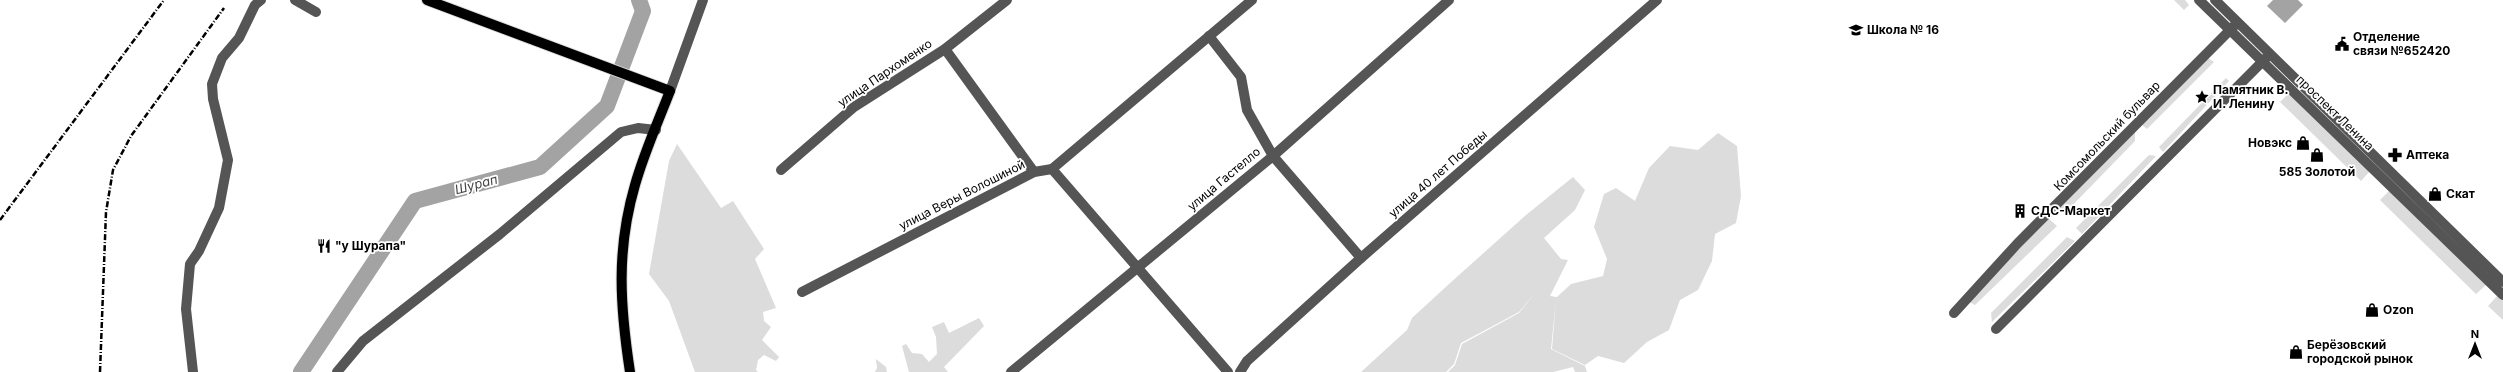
<svg xmlns="http://www.w3.org/2000/svg" width="2503" height="372" font-family="Inter,sans-serif">
<rect width="100%" height="100%" fill="#fff"/>
<g fill="#dcdcdc">
<path d="M2174,0H2185L2189,5L2184,10Z"/>
<path d="M2208,58L2214,62L2147,129L2142,125Z"/>
<path d="M2226,78L2229,81L2163,152L2159,147Z"/>
<path d="M2289,93L2370,171L2361,181L2280,102Z"/>
<path d="M2135,129V141L2064,214L2057,208Z"/>
<path d="M1718,133L1737,146L1741,196L1736,223L1715,234L1712,261L1698,290L1680,300L1669,330L1647,342L1624,363L1598,356L1585,365L1552,349L1556,300L1551,349L1585,366L1587,372H1575L1573,367L1553,372H1448L1455,365L1462,344L1519,313L1536,292L1519,312L1461,343L1454,364L1446,372H1361L1407,330L1412,318L1449,284L1526,215L1573,177L1585,190L1575,210L1544,238L1561,259L1546,279L1561,259L1568,260L1550,296L1557,297L1571,284L1603,276L1607,259L1594,227L1604,194L1616,188L1635,201L1649,168L1670,146L1698,150Z"/>
<path d="M677,144L721,208L733,201L764,249L755,259L776,308L763,312L764,321L771,327L762,340L779,357L776,361L764,355L758,360L756,370L758,372H695L669,301L649,274L669,161Z"/>
<path d="M2149,155L2156,156L2082,234L2076,228Z"/>
<path d="M2390,190L2487,284L2476,294L2380,200Z"/>
<path d="M2049,219L2057,226L1975,305L1967,301Z"/>
<path d="M2067,237L2075,241L1992,322L1991,313Z"/>
<path d="M2498,295L2503,300V320L2488,306Z"/>
<path d="M979,318L984,326L944,367L948,372H909L902,346L906,344L912,353L922,354L929,362L937,354L936,337L932,327L944,322L949,333Z"/>
<path d="M876,359L886,367L887,372H875L877,368Z"/>
</g>
<path fill="#a3a3a3" d="M2273,0H2298L2303,5L2285,23L2267,6Z"/>
<g fill="none" stroke-linecap="round" stroke-linejoin="round">
<path stroke="#a3a3a3" stroke-width="16" d="M301,372L415,201L540,167L607,106L643,11L639,0"/>
<defs>
<path id="major" d="M427,0L670,91C658,122 644,153 635,185C616,250 620,306 630,372"/>
</defs>
<use href="#major" stroke="#dbdbdb" stroke-width="12"/>
<g stroke="#555" stroke-width="10">
<path d="M295,0L316,12"/>
<path d="M2199,0L2503,295"/>
<path d="M2215,0L2503,282"/>
<path d="M1209,36L1241,77L1247,110L1273,156L1361,258"/>
<path d="M945,49L1034,172"/>
<path d="M670,91L703,0"/>
<path d="M1052,169L1228,372"/>
<path d="M781,170L854,107L945,49L1007,0"/>
<path d="M802,292L1034,172L1052,169L1252,0"/>
<path d="M1954,313L2017,244L2237,23"/>
<path d="M1996,329L2267,57"/>
<path d="M193,372L186,309L190,264L199,251L219,208L228,160L213,99L212,84L222,58L239,38L255,5L261,0"/>
<path d="M337,372L363,341L500,234L621,132L638,128L656,130"/>
<path d="M1011,372L1273,156L1449,0"/>
<path d="M1240,372L1247,361L1361,258L1657,0"/>
</g>
<use href="#major" stroke="#000" stroke-width="10"/>
<g stroke="#000" stroke-width="2.5" stroke-dasharray="6 2 1 2" stroke-linecap="butt">
<path d="M0,220L164,0"/>
<path d="M100,372L106,212L113,170L131,136L224,8"/>
</g>
</g>
<defs>
<symbol id="school-bare" viewBox="-9 -9 18 18"><path d="M0-5L7-2L0 1L-7-2ZM-4 1L0 2.5L4 1V4Q0 6-4 4Z" fill="#000" stroke="#fff" stroke-width="2.5" paint-order="stroke"/></symbol>
<symbol id="civic-bare" viewBox="-9 -9 18 18"><path d="M-.6-6.5H3V-4.5H.6V-3L4-1V1h2V6H-6V1h2V-1L-.6-3ZM-1.2 2.5V6h2.4V2.5Z" fill="#000" stroke="#fff" stroke-width="2.5" paint-order="stroke"/></symbol>
<symbol id="sight-bare" viewBox="-9 -9 18 18"><path d="M0-6L1.8-2.2L6-1.7L2.9 1.2L3.7 5.4L0 3.3L-3.7 5.4L-2.9 1.2L-6-1.7L-1.8-2.2Z" fill="#000" stroke="#fff" stroke-width="2.5" paint-order="stroke"/></symbol>
<symbol id="shop-bare" viewBox="-9 -9 18 18"><path d="M-5-2.5h2.3a2.7 3.5 0 0 1 5.4 0H5L5.5 6h-11ZM-1.5-2.5h3a1.5 2.3 0 0 0-3 0Z" fill="#000" stroke="#fff" stroke-width="2.5" paint-order="stroke"/></symbol>
<symbol id="pharmacy-bare" viewBox="-9 -9 18 18"><path d="M-2-6h4v4h4v4h-4v4h-4v-4h-4v-4h4Z" fill="#000" stroke="#fff" stroke-width="2.5" paint-order="stroke"/></symbol>
<symbol id="building-bare" viewBox="-9 -9 18 18"><path d="M-4-6H4V6H1V3H-1V6H-4ZM-2.5-4.3h1.7v1.8h-1.7ZM.8-4.3h1.7v1.8H.8ZM-2.5-1h1.7V.8h-1.7ZM.8-1h1.7V.8H.8Z" fill="#000" stroke="#fff" stroke-width="2.5" paint-order="stroke"/></symbol>
<symbol id="restaurant-bare" viewBox="-9 -9 18 18"><path d="M-5-6h1v4h1v-4h1v4h1v-4h1v5L-1.5 .5V6h-2V.5L-5-1ZM5-6V6H3V1.5H1.5Q1.5-4 5-6Z" fill="#000" stroke="#fff" stroke-width="2.5" paint-order="stroke"/></symbol>
</defs>
<g fill-rule="evenodd">
<use href="#school-bare" x="1846" y="20" width="20" height="20"/>
<use href="#civic-bare" x="2332" y="34" width="20" height="20"/>
<use href="#sight-bare" x="2192" y="87" width="20" height="20"/>
<use href="#shop-bare" x="2293" y="133" width="20" height="20"/>
<use href="#shop-bare" x="2307" y="145" width="20" height="20"/>
<use href="#pharmacy-bare" x="2385" y="145" width="20" height="20"/>
<use href="#shop-bare" x="2425" y="184" width="20" height="20"/>
<use href="#building-bare" x="2010" y="201" width="20" height="20"/>
<use href="#restaurant-bare" x="314" y="236" width="20" height="20"/>
<use href="#shop-bare" x="2362" y="300" width="20" height="20"/>
<use href="#shop-bare" x="2286" y="342" width="20" height="20"/>
</g>
<g text-anchor="middle" stroke-width="3.5" stroke-linejoin="round" paint-order="stroke">
<g font-size="12" font-weight="bold" fill="#000" stroke="#fff" text-anchor="start">
<text x="1867" y="34">Школа № 16</text>
<text x="2353" y="41">Отделение<tspan x="2353" dy="14">связи №652420</tspan></text>
<text x="2213" y="94">Памятник В.<tspan x="2213" dy="14">И. Ленину</tspan></text>
<text x="2292" y="147" text-anchor="end">Новэкс</text>
<text x="2406" y="159">Аптека</text>
<text x="2317" y="176" text-anchor="middle">585 Золотой</text>
<text x="2446" y="198">Скат</text>
<text x="2031" y="215">СДС-Маркет</text>
<text x="335" y="250">"у Шурапа"</text>
<text x="2383" y="314">Ozon</text>
<text x="2307" y="349">Берёзовский<tspan x="2307" dy="14">городской рынок</tspan></text>
</g>
<g font-size="12" fill="#000" stroke="#fff">
<text transform="translate(885 73) rotate(-34)" y="4">улица Пархоменко</text>
<text transform="translate(2335 113) rotate(44)" y="4">проспект Ленина</text>
<text transform="translate(2107 136) rotate(-46)" y="4">Комсомольский бульвар</text>
<text transform="translate(1438 174) rotate(-41)" y="4">улица 40 лет Победы</text>
<text transform="translate(1224 179) rotate(-40)" y="4">улица Гастелло</text>
<text transform="translate(962 195) rotate(-27)" y="4">улица Веры Волошиной</text>
</g>
<g font-size="13" font-style="italic" fill="#444" stroke="#fff">
<text transform="translate(476 184) rotate(-15)" y="5">Шурап</text>
</g>
</g>
<g transform="translate(2475 344)" stroke="#ffffff" stroke-width="3" paint-order="stroke">
<path d="M0-3L7 15L0 10L-7 15Z" fill="#000000"/>
<text y="-6" font-size="11" font-weight="bold" text-anchor="middle" fill="#000000">N</text>
</g>
</svg>
